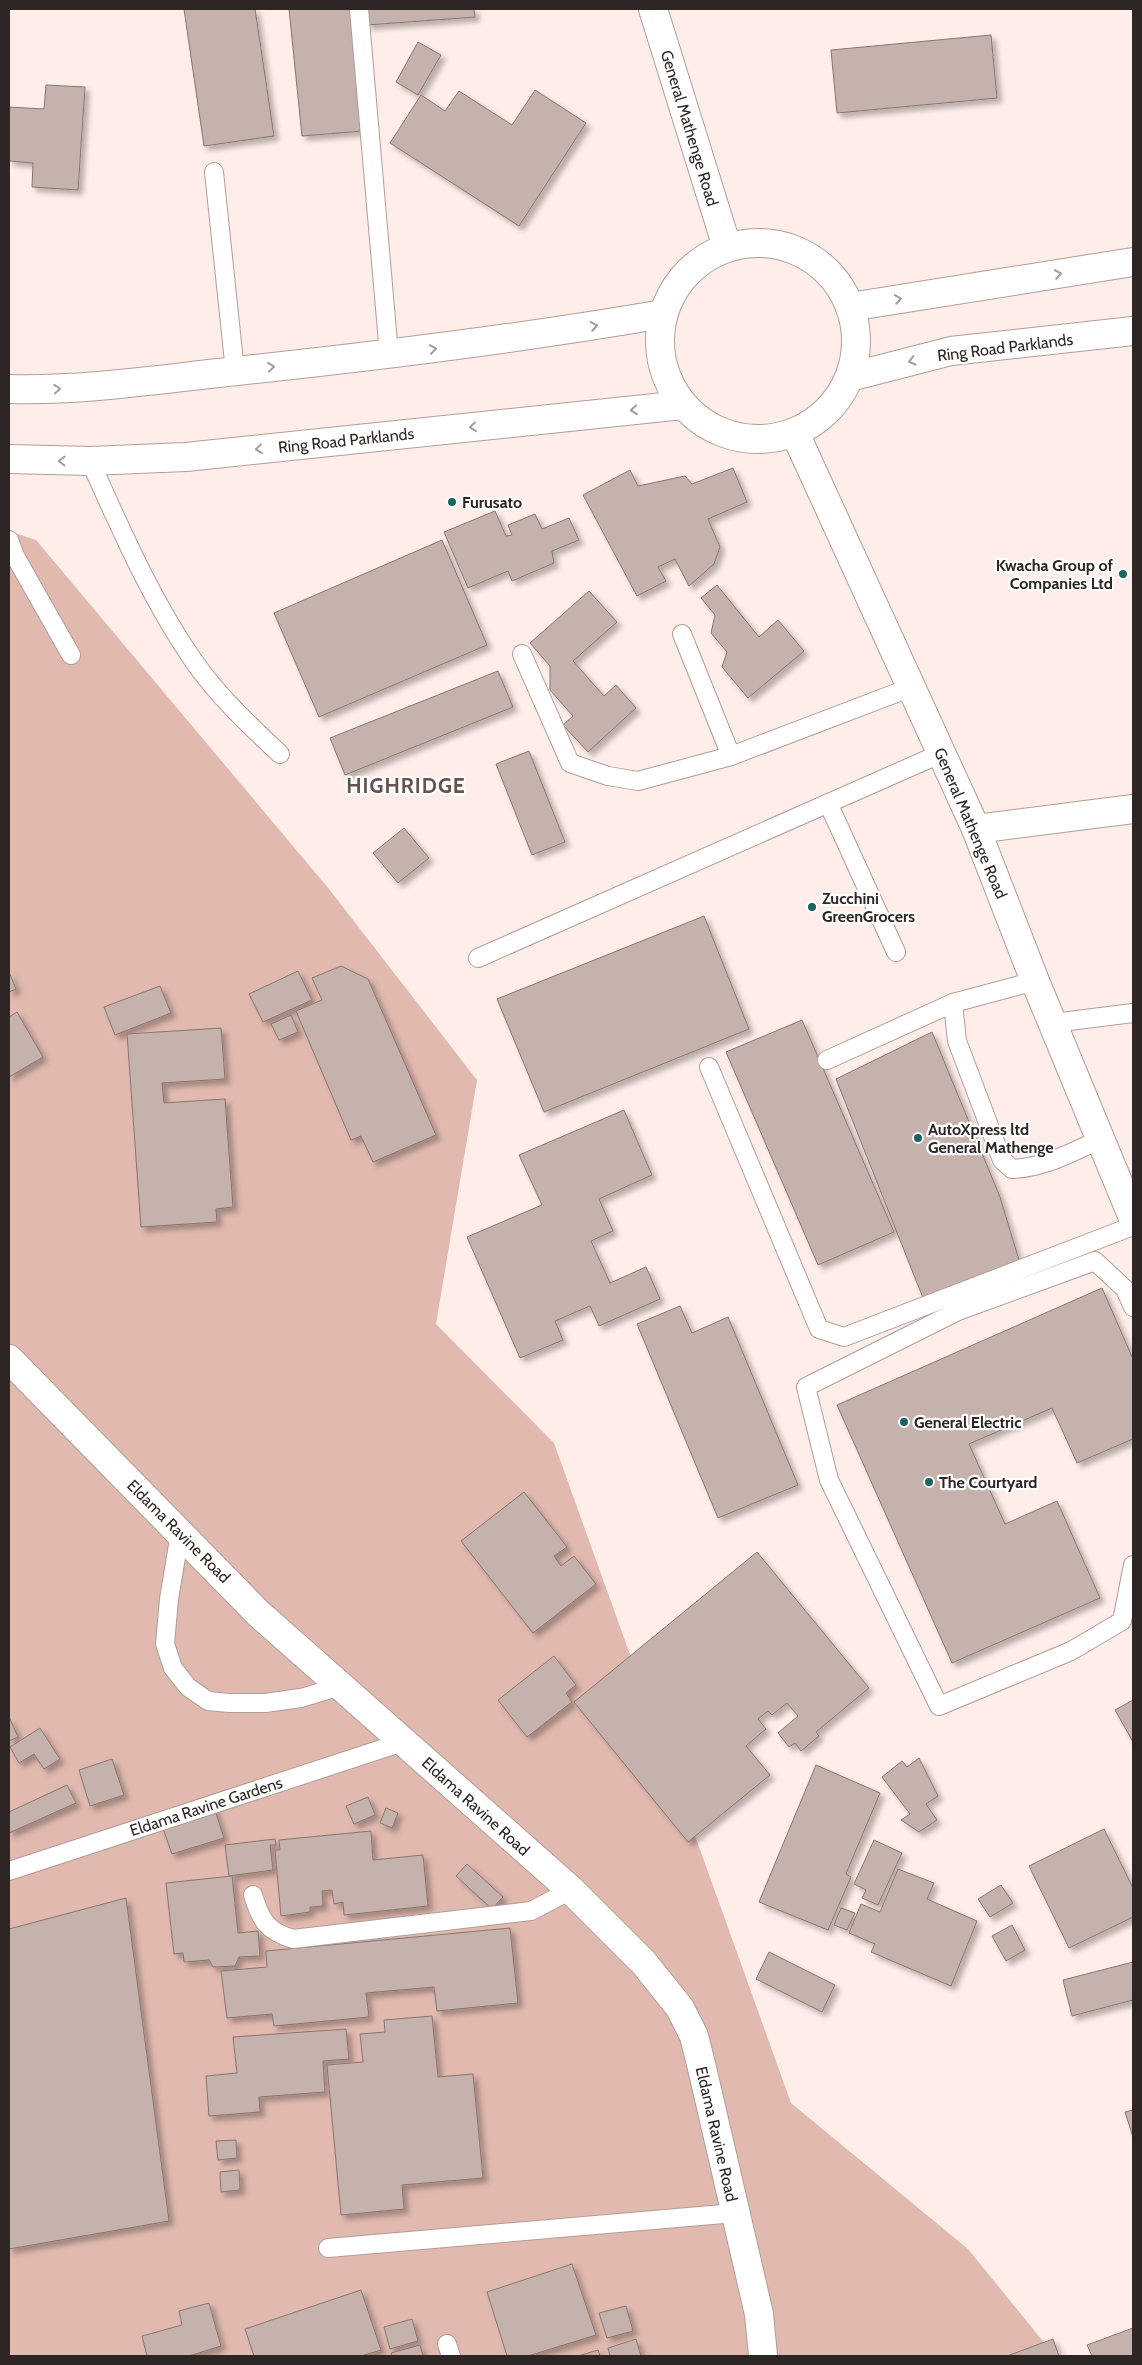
<svg xmlns="http://www.w3.org/2000/svg" width="1142" height="2365" font-family="Cabin,sans-serif">
<defs>
<filter id="shadow"><feDropShadow dx="4.5" dy="4.5" stdDeviation="2.5" flood-color="#0004"/></filter>
</defs>
<rect width="100%" height="100%" fill="#feede9"/>
<path fill="#e1b9ae" d="M9,531L36,540L329,889L477,1080L436,1324L554,1443L791,2103L968,2249L1055,2356H9Z"/>
<g fill="#c6b2ad" stroke="#887570" filter="url(#shadow)">
<path d="M184,9H255L274,136L204,146Z"/>
<path d="M289,9H350L363,131L302,136Z"/>
<path d="M366,9H474L475,17L367,25Z"/>
<path d="M991,35L997,98L837,113L831,50Z"/>
<path d="M418,42L441,55L418,95L396,82Z"/>
<path d="M46,85L85,87L78,190L32,187L33,163L9,161V107L44,109Z"/>
<path d="M535,90L586,123L519,226L390,143L421,95L445,111L459,91L512,125Z"/>
<path d="M733,468L747,502L708,519L720,547L714,564L689,586L675,559L658,567L666,581L637,596L583,495L630,470L638,486L685,476L692,484Z"/>
<path d="M495,511L506,536L512,535L508,525L535,514L542,529L569,518L579,540L552,551L554,563L512,581L508,571L468,588L444,532Z"/>
<path d="M442,540L487,645L319,717L274,613Z"/>
<path d="M717,585L759,637L778,620L804,651L748,698L722,667L727,652L711,633L715,615L701,598Z"/>
<path d="M589,591L617,622L573,661L604,696L616,685L636,708L588,752L563,725L573,716L550,690V666L530,643Z"/>
<path d="M498,671L513,707L345,775L330,738Z"/>
<path d="M529,751L565,842L532,855L496,764Z"/>
<path d="M404,828L429,858L398,883L373,853Z"/>
<path d="M704,916L749,1029L544,1112L497,999Z"/>
<path d="M341,966L368,979L436,1135L373,1162L361,1136L351,1140L296,1011L322,1000L312,978Z"/>
<path d="M298,971L312,1000L263,1022L249,994Z"/>
<path d="M9,972L16,989L9,992Z"/>
<path d="M160,986L171,1013L115,1035L104,1007Z"/>
<path d="M17,1012L43,1057L9,1077V1017Z"/>
<path d="M291,1015L298,1032L279,1040L271,1024Z"/>
<path d="M802,1020L894,1232L818,1265L726,1052Z"/>
<path d="M221,1028L225,1079L162,1083L164,1103L225,1099L233,1207L216,1209L217,1222L141,1227L127,1034Z"/>
<path d="M932,1032L1000,1197L1019,1260L923,1298L836,1079Z"/>
<path d="M624,1110L652,1175L599,1199L613,1231L591,1241L610,1283L646,1267L660,1299L599,1326L590,1306L555,1321L563,1340L520,1358L467,1237L542,1205L519,1155Z"/>
<path d="M1102,1288L1133,1359V1439L1077,1463L1052,1408L969,1444L1005,1524L1057,1501L1100,1598L952,1663L837,1405Z"/>
<path d="M680,1306L692,1333L728,1317L798,1485L718,1518L637,1324Z"/>
<path d="M524,1492L567,1547L554,1556L561,1566L574,1556L596,1584L533,1633L461,1541Z"/>
<path d="M757,1552L869,1688L816,1732L819,1736L801,1751L795,1743L789,1747L778,1733L798,1716L787,1703L772,1715L768,1711L758,1719L766,1729L746,1746L770,1775L688,1842L574,1702Z"/>
<path d="M554,1656L576,1685L566,1693L572,1702L527,1737L498,1700Z"/>
<path d="M1133,1700V1742L1115,1710Z"/>
<path d="M9,1717L18,1737L9,1741Z"/>
<path d="M40,1728L60,1759L44,1769L34,1754L19,1763L10,1747Z"/>
<path d="M919,1758L938,1796L926,1804L937,1820L919,1832L901,1820L910,1814L882,1777L902,1761L907,1767Z"/>
<path d="M112,1759L124,1795L90,1806L79,1770Z"/>
<path d="M816,1765L880,1793L846,1874L851,1877L828,1930L759,1902Z"/>
<path d="M67,1785L76,1803L9,1833V1812Z"/>
<path d="M368,1797L375,1815L354,1824L346,1806Z"/>
<path d="M214,1807L224,1838L172,1854L161,1823Z"/>
<path d="M386,1808L398,1813L392,1828L380,1823Z"/>
<path d="M1104,1829L1133,1888V1917L1069,1948L1029,1866Z"/>
<path d="M371,1831L373,1860L423,1855L428,1906L344,1915L343,1902L334,1904L332,1890L322,1891L323,1906L310,1907V1912L281,1916L275,1850H280L279,1840Z"/>
<path d="M275,1839L276,1845H270L273,1870L229,1876L225,1845Z"/>
<path d="M874,1840L902,1853L878,1905L862,1898L866,1890L854,1884Z"/>
<path d="M467,1864L503,1897L492,1909L456,1876Z"/>
<path d="M898,1869L934,1883L927,1899L977,1921L951,1986L871,1952L875,1944L849,1933L861,1904L880,1912Z"/>
<path d="M232,1876L238,1933L258,1931L260,1956L239,1957L235,1966L213,1967L209,1960L184,1962L183,1953L174,1954L166,1883Z"/>
<path d="M1001,1885L1013,1903L990,1917L978,1899Z"/>
<path d="M126,1898L169,2221L9,2249V1929Z"/>
<path d="M841,1908L855,1913L847,1930L834,1925Z"/>
<path d="M1012,1925L1025,1950L1006,1961L992,1936Z"/>
<path d="M510,1928L518,2003L437,2011L434,1987L366,1993L369,2017L274,2026L272,2014L227,2018L221,1971L267,1967L266,1951Z"/>
<path d="M769,1952L835,1985L822,2012L756,1979Z"/>
<path d="M1133,1962V2000L1072,2016L1063,1980Z"/>
<path d="M432,2016L438,2077L473,2074L483,2178L402,2185L404,2209L341,2215L327,2065L363,2062L360,2034L385,2032L384,2020Z"/>
<path d="M346,2029L349,2059L323,2061L325,2092L259,2097L260,2112L209,2116L206,2076L237,2073L233,2037Z"/>
<path d="M1133,2110V2137L1125,2112Z"/>
<path d="M236,2140L237,2158L218,2160L216,2141Z"/>
<path d="M239,2170L240,2190L221,2192L220,2172Z"/>
<path d="M572,2264L596,2335L528,2356H507L487,2292Z"/>
<path d="M361,2290L381,2350L361,2356H254L245,2329Z"/>
<path d="M209,2303L221,2346L189,2356H147L142,2336L182,2325L179,2311Z"/>
<path d="M626,2306L633,2331L607,2338L599,2313Z"/>
<path d="M412,2319L418,2341L390,2349L384,2327Z"/>
<path d="M1133,2328V2356H1092L1087,2345Z"/>
<path d="M636,2339L641,2356H610L608,2348Z"/>
<path d="M1053,2339L1059,2356H1007Z"/>
<path d="M420,2345L423,2356H392L391,2353Z"/>
<path d="M598,2350L600,2356H578Z"/>
</g>
<g fill="none" stroke-linecap="round" stroke-linejoin="round">
<defs>
<g id="lane">
<path d="M359,9L389,354"/>
<path d="M214,172L235,371"/>
<path d="M90,461C121,529 150,598 193,660C217,695 249,725 280,754"/>
<path d="M9,540L15,556L71,655"/>
<path d="M682,634L731,756"/>
<path d="M522,654L570,763L608,776L638,781L731,756L912,687"/>
<path d="M828,803L896,952"/>
<path d="M478,958L942,753"/>
<path d="M953,1003L957,1041L1002,1160L1012,1169C1044,1168 1072,1152 1101,1139"/>
<path d="M1053,1023L1133,1013"/>
<path d="M827,1060L953,1003L1035,981"/>
<path d="M709,1067L819,1329L844,1337L1133,1226"/>
<path d="M1133,1307L1125,1289L1095,1261L958,1311L806,1387L829,1480L939,1706L1071,1651L1122,1621L1133,1565"/>
<path d="M180,1533L169,1599L165,1644L173,1668L188,1687L208,1701L229,1703H265L301,1698L341,1686"/>
<path d="M9,1871L403,1742"/>
<path d="M253,1895C261,1921 267,1931 293,1939L531,1911L571,1890"/>
<path d="M328,2248L735,2213"/>
<path d="M447,2344L451,2356"/>
</g>
<g id="street">
<path d="M653,9L727,247"/>
<path d="M795,433L976,829L1035,981L1133,1218"/>
<path d="M976,829L1133,809"/>
<path d="M9,1359L258,1613L571,1890L644,1963L680,2008L694,2036L702,2068L759,2314L763,2356"/>
</g>
<g id="secondary">
<circle cx="758" cy="341" r="98"/>
<path d="M850,307L1133,262"/>
<path d="M850,377L951,351L1133,331"/>
<path d="M9,389C89,391 167,378 246,370C386,355 524,338 663,314"/>
<path d="M9,459L90,461L186,457L683,405"/>
</g>
</defs>
<use href="#lane" stroke="#b19d98" stroke-width="20"/>
<use href="#street" stroke="#b19d98" stroke-width="30"/>
<use href="#secondary" stroke="#b19d98" stroke-width="30"/>
<use href="#lane" stroke="#fff" stroke-width="18"/>
<use href="#street" stroke="#fff" stroke-width="28"/>
<use href="#secondary" stroke="#fff" stroke-width="28"/>
</g>
<defs><path id="oneway-chevron" d="M-2-3.5L2.5 0L-2 3.5" fill="none" stroke-width="1.6" stroke-linecap="round" stroke-linejoin="round" transform="scale(1.25)"/></defs>
<g stroke="#a09d9c">
<use href="#oneway-chevron" transform="translate(1058 274) rotate(-9)"/>
<use href="#oneway-chevron" transform="translate(898 299) rotate(-9)"/>
<use href="#oneway-chevron" transform="translate(594 326) rotate(-10)"/>
<use href="#oneway-chevron" transform="translate(433 349) rotate(-8)"/>
<use href="#oneway-chevron" transform="translate(912 361) rotate(166)"/>
<use href="#oneway-chevron" transform="translate(271 367) rotate(-6)"/>
<use href="#oneway-chevron" transform="translate(57 389) rotate(-4)"/>
<use href="#oneway-chevron" transform="translate(634 410) rotate(174)"/>
<use href="#oneway-chevron" transform="translate(473 427) rotate(174)"/>
<use href="#oneway-chevron" transform="translate(259 449) rotate(174)"/>
<use href="#oneway-chevron" transform="translate(62 461) rotate(-179)"/>
</g>
<g fill="#1a655d" stroke="#fff" stroke-width="2">
<circle cx="452" cy="502" r="5"/>
<circle cx="1123" cy="574" r="5"/>
<circle cx="812" cy="907" r="5"/>
<circle cx="918" cy="1138" r="5"/>
<circle cx="904" cy="1422" r="5"/>
<circle cx="929" cy="1482" r="5"/>
</g>
<g text-anchor="middle" stroke-width="4.5" stroke-linejoin="round" paint-order="stroke">
<g font-size="16" fill="#2d2624" stroke="#fff">
<text transform="translate(690 128) rotate(73)" y="6">General Mathenge Road</text>
<text transform="translate(1005 347) rotate(-7)" y="6">Ring Road Parklands</text>
<text transform="translate(346 440) rotate(-6)" y="6">Ring Road Parklands</text>
<text transform="translate(971 823) rotate(67)" y="6">General Mathenge Road</text>
<text transform="translate(179 1531) rotate(45)" y="6">Eldama Ravine Road</text>
<text transform="translate(206 1806) rotate(-18)" y="6">Eldama Ravine Gardens</text>
<text transform="translate(476 1806) rotate(42)" y="6">Eldama Ravine Road</text>
<text transform="translate(717 2134) rotate(77)" y="6">Eldama Ravine Road</text>
</g>
<g font-size="16" font-weight="bold" fill="#2d2624" stroke="#fff" text-anchor="start">
<text x="462" y="508">Furusato</text>
<text x="1113" y="571" text-anchor="end">Kwacha Group of<tspan x="1113" dy="18">Companies Ltd</tspan></text>
<text x="822" y="904">Zucchini<tspan x="822" dy="18">GreenGrocers</tspan></text>
<text x="928" y="1135">AutoXpress ltd<tspan x="928" dy="18">General Mathenge</tspan></text>
<text x="914" y="1428">General Electric</text>
<text x="939" y="1488">The Courtyard</text>
</g>
<g font-size="21" font-weight="bold" letter-spacing="1" fill="#64534e" stroke="#fff">
<text x="406" y="793">HIGHRIDGE</text>
</g>
</g>
<rect width="1142" height="2365" fill="none" stroke="#2d2624" stroke-width="20"/>
</svg>
